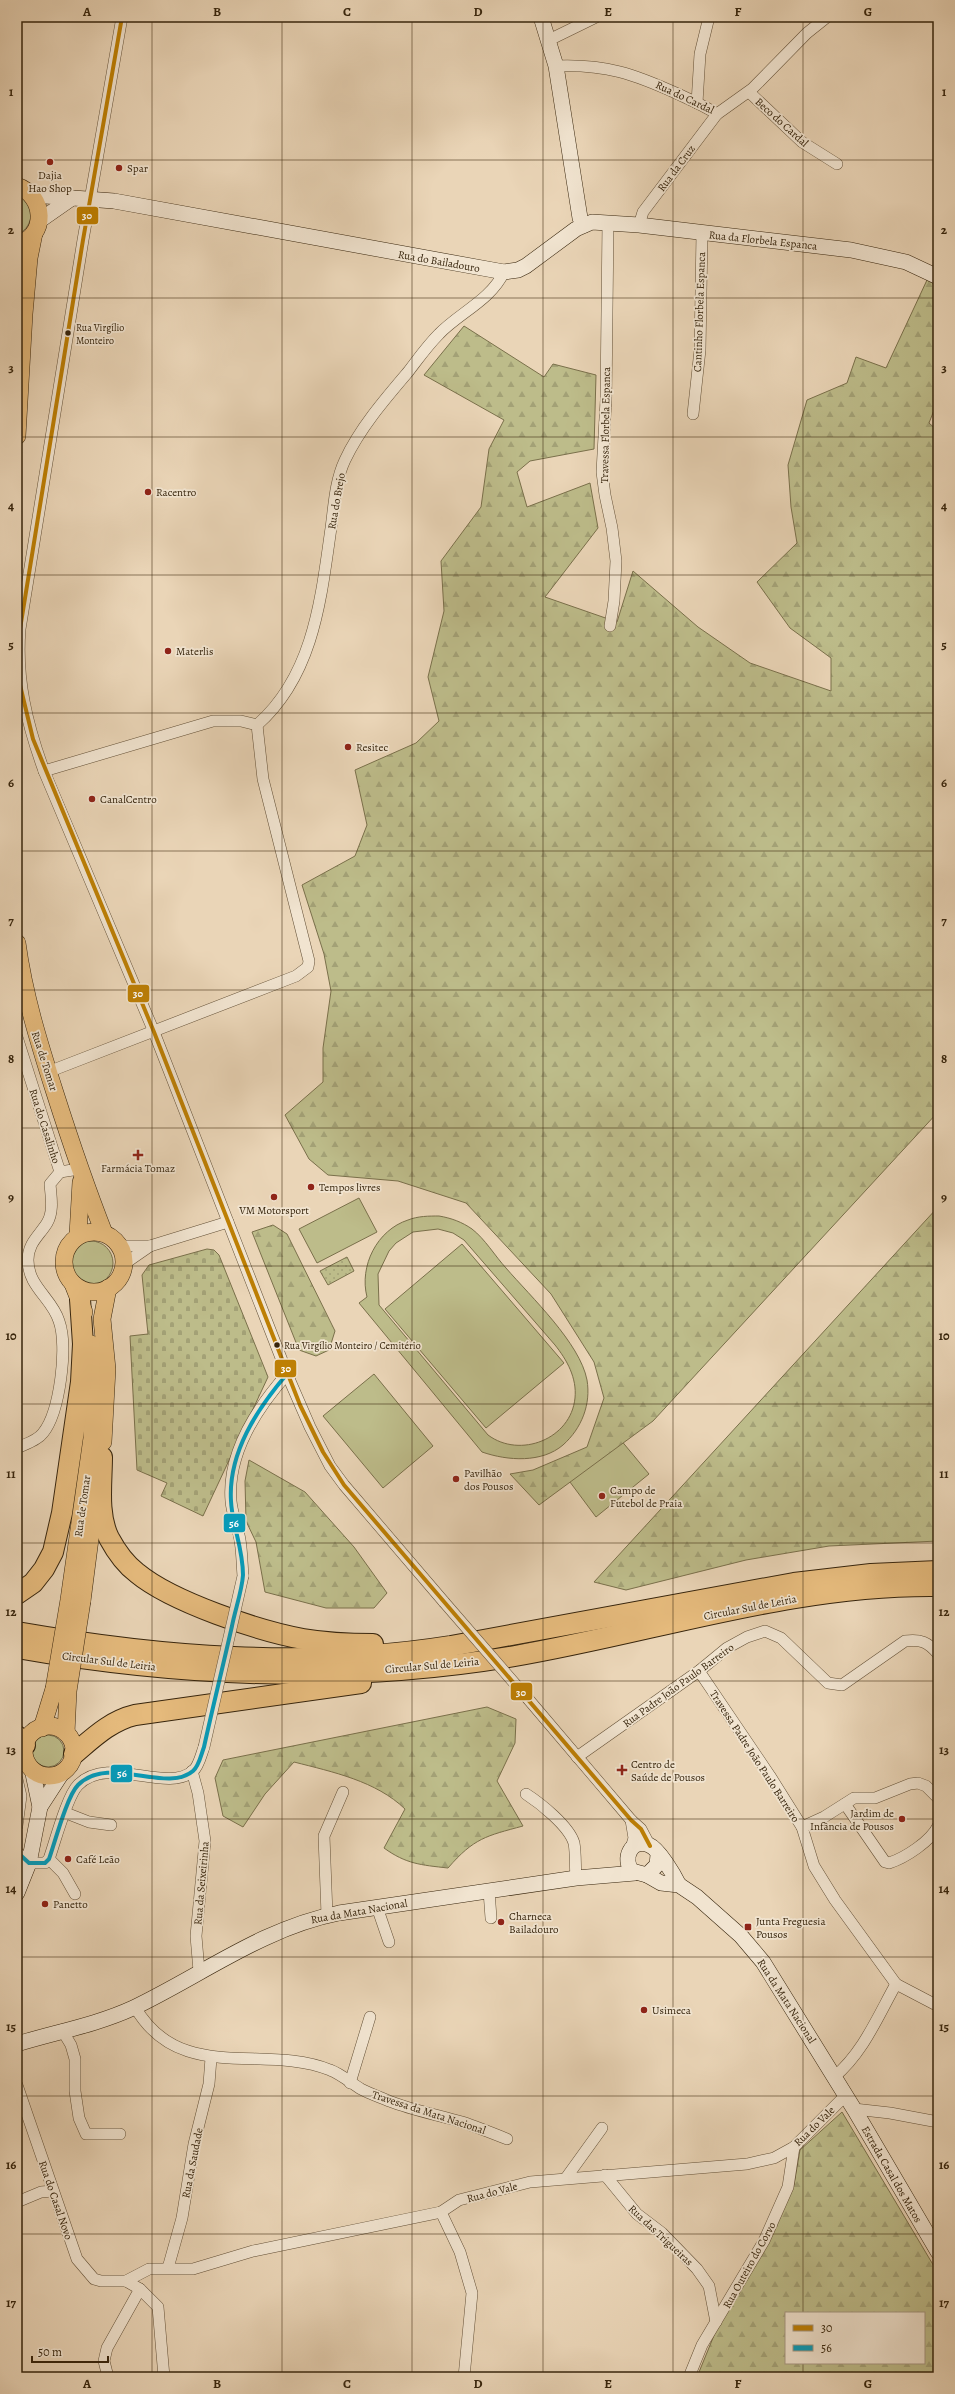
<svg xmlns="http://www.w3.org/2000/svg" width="955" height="2394" font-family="Alegreya,serif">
<defs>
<pattern id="forest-firs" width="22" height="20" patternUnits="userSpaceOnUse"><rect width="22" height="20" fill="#bdbc8a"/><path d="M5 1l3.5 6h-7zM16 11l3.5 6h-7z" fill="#a3a176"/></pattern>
<pattern id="cemetery-stones" width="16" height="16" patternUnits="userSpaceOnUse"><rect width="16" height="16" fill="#bdbc8a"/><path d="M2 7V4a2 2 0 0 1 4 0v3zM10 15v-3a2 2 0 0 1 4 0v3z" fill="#a3a176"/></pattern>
<pattern id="park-dots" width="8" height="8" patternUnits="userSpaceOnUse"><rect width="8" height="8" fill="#bdbc8a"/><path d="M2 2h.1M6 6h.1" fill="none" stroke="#a3a176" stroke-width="1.8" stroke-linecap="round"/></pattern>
</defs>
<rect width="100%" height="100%" fill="#ead5b7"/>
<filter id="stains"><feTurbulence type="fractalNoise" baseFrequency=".005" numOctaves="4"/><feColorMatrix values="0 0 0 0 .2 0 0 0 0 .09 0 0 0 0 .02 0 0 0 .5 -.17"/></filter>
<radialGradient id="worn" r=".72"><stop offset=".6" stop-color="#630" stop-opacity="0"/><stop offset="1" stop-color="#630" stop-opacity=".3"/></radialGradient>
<g fill="#bdbc8a" stroke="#7a704b" fill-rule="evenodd">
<path d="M17,194C35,202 36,226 17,235Z"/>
<path d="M359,1198L377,1232L317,1263L299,1229Z"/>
<path d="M439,1216C451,1218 462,1222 472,1229C485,1239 495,1256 506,1268C531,1297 580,1343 587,1380C591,1404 582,1428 563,1445C542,1463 508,1461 482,1452L359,1303L367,1297C359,1266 377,1230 408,1220C418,1216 429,1216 439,1216ZM438,1229L453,1233L464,1240L555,1345C567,1360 577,1378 575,1398C571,1439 520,1459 488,1435L379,1305L378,1274L389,1251L396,1243L413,1232Z"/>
<circle cx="91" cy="1263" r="22"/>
<path d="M462,1244L564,1363L486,1428L385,1309Z"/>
<path d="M374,1374L433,1446L383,1488L323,1416Z"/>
<path d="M615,1433L649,1474L596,1517L564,1474Z"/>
<circle cx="48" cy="1751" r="16"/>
</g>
<g fill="url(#forest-firs)" stroke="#7a704b" fill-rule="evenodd">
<path d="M927,280L938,286V400L929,423L938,431V1112L653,1421L539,1505L510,1474L533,1470L587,1447L604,1398L594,1362L551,1294L466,1203L398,1181L328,1175L309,1159L285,1115L323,1082V1048L331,991L324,954L302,885L355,856L367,825L355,770L416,743L439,721L428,677L444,611L441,561L481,507L489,449L504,420L424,375L464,326L544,377L553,364L596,375L594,449L530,461L517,472L527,507L590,483L598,528L545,597L617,622L633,571L698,627L750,663L831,691V658L790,628L757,582L797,543L791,507L788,465L807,400L847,383L856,357L886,368Z"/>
<path d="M938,1207V1541L829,1546L746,1560L626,1590L594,1582Z"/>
<path d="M273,1225L287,1234L335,1331L329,1350L316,1356L299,1350L252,1232Z"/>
<path d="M249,1460L305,1492L354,1547L387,1593L374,1608H326L265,1592L256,1542L246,1521L245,1481Z"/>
<path d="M487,1707L516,1719L515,1743L497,1781L523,1826C486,1836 474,1838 448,1868C421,1865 406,1864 384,1848L405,1809C376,1781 333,1772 294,1762L265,1794L243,1827L223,1816L215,1778L223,1760Z"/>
<path d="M842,2112L938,2273V2377H697L715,2333L794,2185L800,2150ZM786,2313H924V2363H786Z"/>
</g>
<path fill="url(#cemetery-stones)" stroke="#7a704b" d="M207,1249L214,1250L219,1255L268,1377L203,1516L161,1496L167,1483L137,1470L130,1336L148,1334L142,1275L149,1265Z"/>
<path fill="url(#park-dots)" stroke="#7a704b" d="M347,1257L354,1271L328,1285L320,1271Z"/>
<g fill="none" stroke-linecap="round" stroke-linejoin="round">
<defs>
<g id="street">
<path d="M122,17L83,240L20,629C16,680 27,724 44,771L154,1032L290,1381L310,1427L330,1466L344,1485L444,1602"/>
<path d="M549,40L596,17"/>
<path d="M556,66C606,64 634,74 678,94C691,100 705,106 717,114L752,89L807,33L827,17"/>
<path d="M749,92L802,142L837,164"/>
<path d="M697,103L700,54L709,17"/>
<path d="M608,223L606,400L602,472L605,495L612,528L616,561L614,601L610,626"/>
<path d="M639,225L643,212L717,114"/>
<path d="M693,414L700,350L702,234"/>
<path d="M257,725C314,675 321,598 331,528C334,506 335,481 345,460C360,428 385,399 408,372C418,359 427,346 439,334C459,313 491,300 504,272"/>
<path d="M44,771L213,721H241L257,725L263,779L309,961L308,967L296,976L48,1072"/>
<path d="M17,1005L26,1001"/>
<path d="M17,1037L60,1172L79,1169"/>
<path d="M119,1246H150"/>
<path d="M124,1264L150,1246L228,1222"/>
<path d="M17,1448C25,1444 37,1441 43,1433C60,1412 68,1346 59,1321C52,1298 28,1287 28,1260C28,1243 39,1236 47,1223C54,1212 51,1196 50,1184L60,1172"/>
<path d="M243,1576C242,1564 242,1552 240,1540C238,1527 232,1514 231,1501C227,1454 257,1408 287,1374"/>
<path d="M699,1671L770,1776L802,1827L814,1866L835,1900L896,1984"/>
<path d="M529,1700L631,1820L641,1829L650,1846"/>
<path d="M577,1757L699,1671L727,1648L747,1637L765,1631L781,1638L828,1683L842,1685L905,1641C921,1639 928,1642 938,1654"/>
<path d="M192,1771L198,1793L205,1841L196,1936L199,1971"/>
<path d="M17,1779L21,1796L17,1826"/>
<path d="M526,1794C540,1803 569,1826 574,1843C576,1854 575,1867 576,1878"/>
<path d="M845,1804L885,1862L889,1863C905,1858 931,1841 938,1826"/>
<path d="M66,1813L89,1822L111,1825"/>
<path d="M631,1820L634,1838L631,1848"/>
<path d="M802,1827L824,1817L854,1798H875L910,1784L918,1783L926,1786L938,1798"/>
<path d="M17,1852L29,1863H45L49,1859C55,1842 67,1796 78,1785C109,1754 166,1794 193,1771C199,1766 201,1755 204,1747"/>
<path d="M49,1859L63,1873L75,1894"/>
<path d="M489,1891L491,1918"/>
<path d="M377,1907L389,1942"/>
<path d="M327,1915L324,1836L343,1792"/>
<path d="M135,2007C180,2085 264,2043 330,2070C341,2074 351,2083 361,2089C370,2094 380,2097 389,2101C412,2110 438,2115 462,2122C477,2127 492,2133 507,2139"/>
<path d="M62,2030L71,2045L75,2059V2091L79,2118L86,2134H120"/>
<path d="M834,2077C863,2053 878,2016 896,1984L938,2006"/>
<path d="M350,2083L370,2017"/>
<path d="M17,2085L77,2259L94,2279L101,2281H126L149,2269H193L253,2251L441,2212L459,2200L530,2182L747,2164L774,2158L794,2147L846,2095"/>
<path d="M854,2109L890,2113L938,2122"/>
<path d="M605,2175L637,2214L662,2233L697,2269L709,2286L716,2322"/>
<path d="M566,2178L602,2128"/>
<path d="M17,2202L41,2192L53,2191"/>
<path d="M441,2212L460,2252L472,2293L464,2377"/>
<path d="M168,2268L182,2218L194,2144L209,2084L211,2058"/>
<path d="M126,2281L140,2289L158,2307L164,2377"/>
<path d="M108,2377L104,2361L107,2348L140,2289"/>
<path d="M689,2377L702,2345L764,2241L788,2187L794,2147"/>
</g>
<g id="secondary">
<path d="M541,17L556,66L580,218L584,225"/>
<path d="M32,195L114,201L504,272L518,270L526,266L576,229L592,222L639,225L851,250L906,262L938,277"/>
<path d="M39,221L72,198"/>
<path d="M32,1769L40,1807"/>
<path d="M658,1855L657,1865L647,1875L632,1871C622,1859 631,1838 649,1845C659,1849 674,1875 679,1885"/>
<path d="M647,1875L661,1883L679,1885L697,1897L741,1936L763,1962L854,2109L938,2252"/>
<path d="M17,1893L29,1863L40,1807L62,1773"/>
<path d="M17,2044C56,2032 96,2025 133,2008C202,1975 263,1928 339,1913L576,1878L635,1873"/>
</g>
<g id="primary">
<path d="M17,186C45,195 48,237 17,244"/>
<path d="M17,436L24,314L29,258L34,233"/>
<path d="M17,943C24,995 39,1043 55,1093C70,1140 86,1187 104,1233"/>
<circle cx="94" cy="1262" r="30"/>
<path d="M78,1235L81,1182"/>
<path d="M73,1284L84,1312"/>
<path d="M103,1442L107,1369L102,1319L108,1288"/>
<path d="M69,1600L92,1438L91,1344"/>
<path d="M82,1601L95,1500"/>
<circle cx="49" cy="1751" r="25"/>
<path d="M42,1728L54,1689"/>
<path d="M66,1733L68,1691"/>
</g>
<g id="highway">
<path d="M102,1457C102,1482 97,1514 109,1538C116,1551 125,1564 137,1573C172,1602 259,1631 303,1639C327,1643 350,1644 373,1644"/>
<path d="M17,1594L33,1583L44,1569L53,1552L62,1513L81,1382L83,1344L80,1299"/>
<path d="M17,1632C161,1657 306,1669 451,1646L794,1583L871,1574L938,1571"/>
<path d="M17,1648C181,1677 350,1684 515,1656C655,1632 794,1584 938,1586"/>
<path d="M17,1736L25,1745"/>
<path d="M74,1754C93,1738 110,1721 135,1715L361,1683"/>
</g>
</defs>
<use href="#street" stroke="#635037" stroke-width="12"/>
<use href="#secondary" stroke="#36240c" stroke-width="16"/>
<use href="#primary" stroke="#36240c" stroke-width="18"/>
<use href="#highway" stroke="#36240c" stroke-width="22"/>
<use href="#street" stroke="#f1e4d0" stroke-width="11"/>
<use href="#secondary" stroke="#f1e4d0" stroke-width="15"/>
<use href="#primary" stroke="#e5ba7c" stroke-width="17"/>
<use href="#highway" stroke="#e5ba7c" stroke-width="20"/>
<defs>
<g id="street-bridge">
<path d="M444,1602L529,1700"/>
<path d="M204,1747L243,1576"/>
</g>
<g id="primary-bridge">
<path d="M54,1689L69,1600"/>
<path d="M68,1691L82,1601"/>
</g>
</defs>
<use href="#street-bridge" stroke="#635037" stroke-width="12" stroke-linecap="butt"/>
<use href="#primary-bridge" stroke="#36240c" stroke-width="18" stroke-linecap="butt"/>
<use href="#street-bridge" stroke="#f1e4d0" stroke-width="11"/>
<use href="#primary-bridge" stroke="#e5ba7c" stroke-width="17"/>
<defs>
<path id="bus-1" d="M122,17L83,240L20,629V685L33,739L154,1032L300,1405L323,1452L344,1485L631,1820L641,1829L650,1846"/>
<path id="bus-2" d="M17,1852L29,1863H45L49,1859C55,1842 67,1796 78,1785C109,1754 166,1794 193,1771C199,1766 201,1755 204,1747C213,1706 223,1666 232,1626C235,1610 242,1591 243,1575C243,1548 232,1525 231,1501C228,1453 257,1409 287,1374"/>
</defs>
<use href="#bus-1" stroke="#f1e4d0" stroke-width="7"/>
<use href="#bus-2" stroke="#f1e4d0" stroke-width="7"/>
<use href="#bus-1" stroke="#bd7f04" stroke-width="4"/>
<use href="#bus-2" stroke="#059cbb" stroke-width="4"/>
</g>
<path fill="none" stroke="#36240c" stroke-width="1" stroke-opacity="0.55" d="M152,17V2377M282,17V2377M412,17V2377M543,17V2377M673,17V2377M803,17V2313M17,160H938M17,298H938M17,437H938M17,575H938M17,713H938M17,851H938M17,990H938M17,1128H938M17,1266H938M17,1404H938M17,1543H938M17,1681H938M17,1819H938M17,1957H938M17,2096H938M17,2234H938M803,2363V2377"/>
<g fill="#8f2418" stroke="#f1e4d0" stroke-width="1.5">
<circle cx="50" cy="162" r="4"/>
<circle cx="119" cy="168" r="4"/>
<circle cx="148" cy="492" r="4"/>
<circle cx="168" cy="651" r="4"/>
<circle cx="348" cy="747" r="4"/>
<circle cx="92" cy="799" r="4"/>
<path d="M136 1149h4v4h4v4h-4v4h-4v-4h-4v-4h4z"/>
<circle cx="311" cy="1187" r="4"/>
<circle cx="274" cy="1197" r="4"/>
<circle cx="456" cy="1479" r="4"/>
<circle cx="602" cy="1496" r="4"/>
<path d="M620 1764h4v4h4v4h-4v4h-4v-4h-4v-4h4z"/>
<circle cx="902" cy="1819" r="4"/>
<circle cx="68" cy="1859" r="4"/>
<circle cx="45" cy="1904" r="4"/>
<circle cx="501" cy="1922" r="4"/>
<rect x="744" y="1923" width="8" height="8" rx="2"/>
<circle cx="644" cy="2010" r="4"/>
</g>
<g fill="#36240c" stroke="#f1e4d0" stroke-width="1.5">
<circle cx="68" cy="333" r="3.5"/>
<circle cx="277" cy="1345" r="3.5"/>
</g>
<g text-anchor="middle" stroke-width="3.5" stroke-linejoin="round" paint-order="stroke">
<g font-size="10" fill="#36240c" stroke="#f1e4d0" text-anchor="start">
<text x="76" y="331">Rua Virgílio<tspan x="76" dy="13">Monteiro</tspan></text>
<text x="284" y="1349">Rua Virgílio Monteiro / Cemitério</text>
</g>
<g font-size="11" fill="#36240c" stroke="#f1e4d0">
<text transform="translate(685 97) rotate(25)" y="4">Rua do Cardal</text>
<text transform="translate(782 122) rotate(42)" y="4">Beco do Cardal</text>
<text transform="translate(676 168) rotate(-53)" y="4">Rua da Cruz</text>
<text transform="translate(763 240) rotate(6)" y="4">Rua da Florbela Espanca</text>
<text transform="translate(439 261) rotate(10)" y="4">Rua do Bailadouro</text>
<text transform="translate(699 312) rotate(-88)" y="4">Cantinho Florbela Espanca</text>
<text transform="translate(605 425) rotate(-89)" y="4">Travessa Florbela Espanca</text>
<text transform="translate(336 501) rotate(-80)" y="4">Rua do Brejo</text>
<text transform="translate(45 1061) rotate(72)" y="4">Rua de Tomar</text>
<text transform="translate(45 1126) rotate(72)" y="4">Rua do Casalinho</text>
<text transform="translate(82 1506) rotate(-82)" y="4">Rua de Tomar</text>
<text transform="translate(750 1607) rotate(-11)" y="4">Circular Sul de Leiria</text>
<text transform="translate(109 1661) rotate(7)" y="4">Circular Sul de Leiria</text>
<text transform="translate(432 1665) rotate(-5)" y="4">Circular Sul de Leiria</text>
<text transform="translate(678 1685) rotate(-36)" y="4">Rua Padre João Paulo Barreiro</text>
<text transform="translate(755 1756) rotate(57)" y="4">Travessa Padre João Paulo Barreiro</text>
<text transform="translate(201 1883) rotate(-85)" y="4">Rua da Seixeirinha</text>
<text transform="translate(359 1911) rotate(-10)" y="4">Rua da Mata Nacional</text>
<text transform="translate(787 2001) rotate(57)" y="4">Rua da Mata Nacional</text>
<text transform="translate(429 2112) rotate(18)" y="4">Travessa da Mata Nacional</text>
<text transform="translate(814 2126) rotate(-44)" y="4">Rua do Vale</text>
<text transform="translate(192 2163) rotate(-79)" y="4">Rua da Saudade</text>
<text transform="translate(892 2174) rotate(60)" y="4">Estrada Casal dos Matos</text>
<text transform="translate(492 2192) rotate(-15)" y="4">Rua do Vale</text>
<text transform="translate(56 2200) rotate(71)" y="4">Rua do Casal Novo</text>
<text transform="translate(661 2235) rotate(43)" y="4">Rua das Trigueiras</text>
<text transform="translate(749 2265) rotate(-61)" y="4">Rua Outeiro do Corvo</text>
</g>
<g font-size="11" fill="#36240c" stroke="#f1e4d0" text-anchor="start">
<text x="127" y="172">Spar</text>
<text x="50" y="179" text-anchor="middle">Dajia<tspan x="50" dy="13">Hao Shop</tspan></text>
<text x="156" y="496">Racentro</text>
<text x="176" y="655">Materlis</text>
<text x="356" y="751">Resitec</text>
<text x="100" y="803">CanalCentro</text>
<text x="138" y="1172" text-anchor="middle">Farmácia Tomaz</text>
<text x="319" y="1191">Tempos livres</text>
<text x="274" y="1214" text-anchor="middle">VM Motorsport</text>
<text x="464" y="1477">Pavilhão<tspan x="464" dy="13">dos Pousos</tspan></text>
<text x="610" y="1494">Campo de<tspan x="610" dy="13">Futebol de Praia</tspan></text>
<text x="631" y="1768">Centro de<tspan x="631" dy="13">Saúde de Pousos</tspan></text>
<text x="894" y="1817" text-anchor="end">Jardim de<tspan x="894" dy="13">Infância de Pousos</tspan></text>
<text x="76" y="1863">Café Leão</text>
<text x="53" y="1908">Panetto</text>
<text x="509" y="1920">Charneca<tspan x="509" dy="13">Bailadouro</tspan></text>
<text x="756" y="1925">Junta Freguesia<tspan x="756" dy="13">Pousos</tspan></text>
<text x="652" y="2014">Usimeca</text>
</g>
</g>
<g stroke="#f1e4d0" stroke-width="1.5">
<rect x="76" y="206" width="23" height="19" rx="4" fill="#bd7f04"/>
<rect x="127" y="984" width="23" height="19" rx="4" fill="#bd7f04"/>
<rect x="274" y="1359" width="23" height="19" rx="4" fill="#bd7f04"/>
<rect x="223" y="1513" width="23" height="20" rx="4" fill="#059cbb"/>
<rect x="510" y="1682" width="23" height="19" rx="4" fill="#bd7f04"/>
<rect x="110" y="1764" width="23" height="19" rx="4" fill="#059cbb"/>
</g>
<g font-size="11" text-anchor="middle" font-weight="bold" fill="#fff">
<text x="87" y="219">30</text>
<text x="138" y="997">30</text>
<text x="286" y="1372">30</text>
<text x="234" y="1527">56</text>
<text x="521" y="1696">30</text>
<text x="122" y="1777">56</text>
</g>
<rect width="955" height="2394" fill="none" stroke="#ead5b7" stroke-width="44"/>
<rect x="785" y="2312" width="140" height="52" fill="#f1e4d0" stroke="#a69782"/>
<rect x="793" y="2325" width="20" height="6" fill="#bd7f04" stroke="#a69782"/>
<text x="821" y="2332" font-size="12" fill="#36240c">30</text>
<rect x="793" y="2345" width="20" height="6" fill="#059cbb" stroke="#a69782"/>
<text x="821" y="2352" font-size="12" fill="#36240c">56</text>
<path d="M32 2356v6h76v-6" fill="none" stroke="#36240c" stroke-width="2"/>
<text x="38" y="2356" font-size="12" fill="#36240c" stroke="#f1e4d0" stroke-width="3" paint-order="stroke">50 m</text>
<rect x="22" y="22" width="911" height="2350" fill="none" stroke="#36240c" stroke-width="1.5"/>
<g font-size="13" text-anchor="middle" font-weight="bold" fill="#36240c">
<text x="87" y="16">A</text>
<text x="217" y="16">B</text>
<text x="347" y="16">C</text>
<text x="478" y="16">D</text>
<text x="608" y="16">E</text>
<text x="738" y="16">F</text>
<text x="868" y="16">G</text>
<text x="11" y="96">1</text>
<text x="944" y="96">1</text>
<text x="11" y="234">2</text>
<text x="944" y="234">2</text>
<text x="11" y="372">3</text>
<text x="944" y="372">3</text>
<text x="11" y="510">4</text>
<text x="944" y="510">4</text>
<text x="11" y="649">5</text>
<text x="944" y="649">5</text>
<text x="11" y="787">6</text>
<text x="944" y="787">6</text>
<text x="11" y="925">7</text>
<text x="944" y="925">7</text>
<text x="11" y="1063">8</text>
<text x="944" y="1063">8</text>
<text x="11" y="1202">9</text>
<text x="944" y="1202">9</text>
<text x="11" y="1340">10</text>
<text x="944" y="1340">10</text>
<text x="11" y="1478">11</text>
<text x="944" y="1478">11</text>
<text x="11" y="1616">12</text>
<text x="944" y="1616">12</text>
<text x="11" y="1754">13</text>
<text x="944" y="1754">13</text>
<text x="11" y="1893">14</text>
<text x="944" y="1893">14</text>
<text x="11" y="2031">15</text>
<text x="944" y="2031">15</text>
<text x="11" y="2169">16</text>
<text x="944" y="2169">16</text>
<text x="11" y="2307">17</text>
<text x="944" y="2307">17</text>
<text x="87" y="2388">A</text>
<text x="217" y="2388">B</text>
<text x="347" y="2388">C</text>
<text x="478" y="2388">D</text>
<text x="608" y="2388">E</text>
<text x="738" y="2388">F</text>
<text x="868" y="2388">G</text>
</g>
<rect width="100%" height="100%" filter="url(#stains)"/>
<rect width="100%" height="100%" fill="url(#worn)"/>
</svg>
